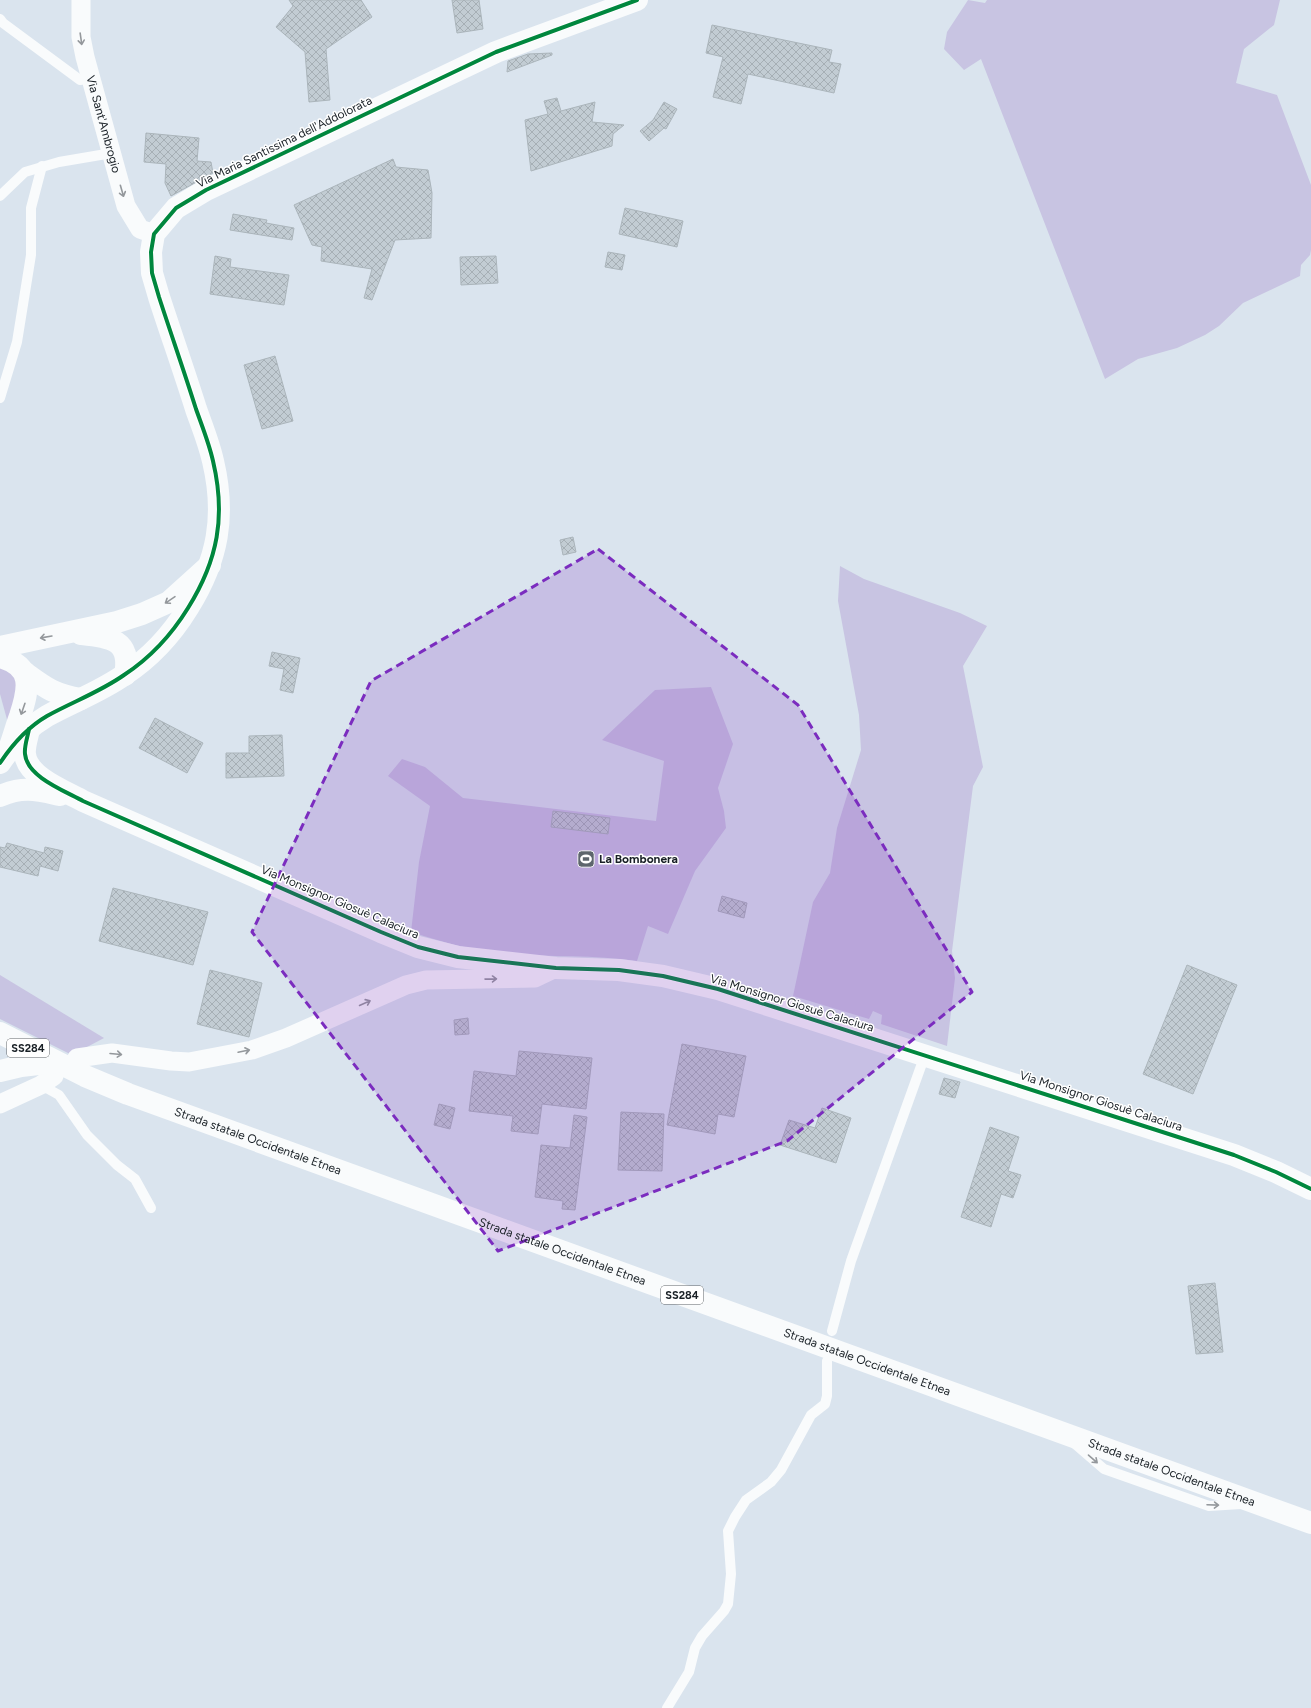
<svg xmlns="http://www.w3.org/2000/svg" width="1311" height="1708" font-family="Figtree,sans-serif">
<defs>
<pattern id="building-cross-hatch" width="8" height="8" patternUnits="userSpaceOnUse"><rect width="8" height="8" fill="#c2ccd3"/><path d="M0 0l8 8M0 8l8-8" fill="none" stroke="#a6afb5"/></pattern>
</defs>
<rect width="100%" height="100%" fill="#dae4ee"/>
<g fill="#c8c4e2">
<path d="M968,0L985,3L987,0H1280L1274,25L1244,49L1236,83L1277,95L1311,185V250L1310,255L1301,265L1300,276L1243,303L1219,326L1205,335L1177,348L1138,359L1105,379L981,59L964,70L944,49L947,32Z"/>
<path d="M840,566L864,579L960,613L987,626L963,666L983,767L973,786L952,951L955,978L947,1046L881,1024L882,1015L873,1011L869,1019L793,996L813,902L830,873L837,828L861,750L859,715L838,601Z"/>
<path d="M0,665L13,670L20,683L8,723L0,694Z"/>
<path d="M711,687L733,744L718,788L724,811L726,828L695,871L668,934L648,926L637,961C590,954 543,958 497,953C467,949 439,941 411,932L419,862L430,806L388,776L402,759L425,767L463,798L656,821L664,761L602,740L655,690Z"/>
<path d="M0,975L104,1038L72,1055L0,1019Z"/>
</g>
<g fill="url(#building-cross-hatch)" stroke="#abb5bb">
<path d="M289,0H361L372,17L326,49L330,100L309,102L305,52L276,27L293,6Z"/>
<path d="M452,0H479L483,29L457,33Z"/>
<path d="M712,25L832,50L829,62L841,64L834,93L748,74L741,104L713,97L723,57L706,53Z"/>
<path d="M552,53V55L507,72L508,61L528,54Z"/>
<path d="M557,98L561,111L595,102L592,122L624,125L613,134L612,146L531,171L525,120L548,114L544,101Z"/>
<path d="M664,102L677,109L666,129L664,128L649,141L640,131L653,120Z"/>
<path d="M146,133L199,138L197,161L211,162L213,173L171,196L165,183L166,164L144,162Z"/>
<path d="M393,159L396,167L428,170L432,193L431,238L395,240L372,300L364,298L372,269L321,261L322,247L312,245L294,205Z"/>
<path d="M625,208L683,221L677,247L619,234Z"/>
<path d="M233,214L267,220L266,223L294,228L292,240L230,230Z"/>
<path d="M608,252L625,255L622,270L605,267Z"/>
<path d="M215,256L231,259L230,267L289,275L284,305L210,294Z"/>
<path d="M496,256L498,283L461,285L460,257Z"/>
<path d="M275,356L293,421L262,429L244,365Z"/>
<path d="M573,537L576,552L563,555L560,540Z"/>
<path d="M272,652L300,658L293,693L280,690L284,669L269,666Z"/>
<path d="M155,718L203,743L187,773L139,748Z"/>
<path d="M282,735L284,776L226,778V753H249V736Z"/>
<path d="M553,811L610,818L608,834L551,827Z"/>
<path d="M7,843L44,853L45,847L63,851L58,871L40,866L38,876L0,867V847L5,848Z"/>
<path d="M113,888L208,912L193,965L99,941Z"/>
<path d="M722,896L747,903L744,918L718,911Z"/>
<path d="M1187,965L1237,985L1193,1094L1143,1074Z"/>
<path d="M210,970L262,983L249,1037L197,1024Z"/>
<path d="M468,1018L469,1034L455,1035L454,1020Z"/>
<path d="M682,1044L746,1056L734,1117L718,1114L715,1134L667,1125Z"/>
<path d="M519,1051L592,1058L586,1109L542,1104L538,1134L511,1131L513,1116L469,1111L474,1071L516,1076Z"/>
<path d="M944,1078L960,1082L955,1098L939,1094Z"/>
<path d="M439,1104L455,1108L450,1129L434,1125Z"/>
<path d="M822,1108L851,1118L836,1163L780,1145L789,1120L815,1128Z"/>
<path d="M621,1112L664,1114L662,1171L618,1170Z"/>
<path d="M574,1115L587,1117L575,1210L562,1209L563,1201L535,1197L541,1145L570,1148Z"/>
<path d="M990,1127L1019,1137L1008,1171L1021,1175L1013,1198L1001,1194L991,1227L961,1217Z"/>
<path d="M1215,1283L1223,1352L1196,1354L1188,1286Z"/>
</g>
<g fill="none" stroke-linecap="round" stroke-linejoin="round">
<g stroke="#f9fbfc" stroke-width="10">
<path d="M0,19L3,23L80,80L90,78"/>
<path d="M0,196L25,172L59,162L112,153"/>
<path d="M0,398L17,342L31,255V208L42,166"/>
<path d="M41,1085L59,1095L87,1135L117,1165L135,1179L151,1208"/>
<path d="M832,1331L851,1261L925,1055"/>
<path d="M1075,1444L1104,1469L1209,1506L1241,1504"/>
<path d="M667,1708L689,1672L695,1648L702,1636L724,1611L728,1604L731,1574L728,1531L735,1517L746,1500L771,1482L781,1470L811,1415L825,1404L827,1396V1361"/>
</g>
<g stroke="#f9fbfc" stroke-width="19">
<path id="s1" d="M81,0V37L85,57L126,206L140,229L154,234"/>
<path d="M77,1058L112,1053L171,1061L189,1062L252,1050L286,1038L406,985L426,980L535,978L556,968"/>
<path d="M0,1104L41,1085L54,1076"/>
</g>
<g stroke="#f9fbfc" stroke-width="22">
<path d="M29,729C28,736 24,746 25,754C27,777 65,791 83,801L381,932L418,947L458,957L556,968L619,970L663,976L718,989L1234,1155L1276,1172L1311,1189"/>
<path d="M0,763C12,745 28,727 47,716C72,702 100,692 124,675C150,658 172,634 188,608C218,560 226,516 213,461C209,443 202,426 196,409C184,371 171,334 159,297L152,273L151,252L154,234L176,208L206,190L496,52L637,0"/>
<path d="M0,796C23,786 37,790 60,795"/>
</g>
<g stroke="#f9fbfc" stroke-width="22">
<path d="M81,634C109,637 132,639 125,675"/>
<path d="M0,647L117,622L142,614L169,602L210,565"/>
<path d="M0,657C34,666 29,689 20,716C16,727 13,738 9,749"/>
<path d="M24,672C46,688 53,694 81,699"/>
<path id="s2" d="M0,1033L85,1076L128,1094L1311,1523"/>
<path d="M0,1071L21,1066L56,1062"/>
</g>
<defs>
<g id="cycleway">
<path d="M29,729C28,736 24,746 25,754C27,777 65,791 83,801L381,932L418,947L458,957L556,968L619,970L663,976L718,989L1234,1155L1276,1172L1311,1189"/>
<path d="M0,763C12,745 28,727 47,716C72,702 100,692 124,675C150,658 172,634 188,608C218,560 226,516 213,461C209,443 202,426 196,409C184,371 171,334 159,297L152,273L151,252L154,234L176,208L206,190L496,52L637,0"/>
</g>
</defs>
<use href="#cycleway" stroke="#fff" stroke-width="6"/>
<use href="#cycleway" stroke="#00873e" stroke-width="4"/>
</g>
<defs><path id="oneway-shaft" d="M-6 0H5M1.5-3L5.5 0L1.5 3" fill="none" stroke-width="1.6" stroke-linecap="round" stroke-linejoin="round"/></defs>
<g stroke="#94989c">
<use href="#oneway-shaft" transform="translate(81 39) rotate(82)"/>
<use href="#oneway-shaft" transform="translate(122 191) rotate(74)"/>
<use href="#oneway-shaft" transform="translate(170 600) rotate(146)"/>
<use href="#oneway-shaft" transform="translate(46 637) rotate(170)"/>
<use href="#oneway-shaft" transform="translate(23 709) rotate(109)"/>
<use href="#oneway-shaft" transform="translate(491 979) rotate(-1)"/>
<use href="#oneway-shaft" transform="translate(365 1003) rotate(-24)"/>
<use href="#oneway-shaft" transform="translate(244 1051) rotate(-12)"/>
<use href="#oneway-shaft" transform="translate(116 1054) rotate(5)"/>
<use href="#oneway-shaft" transform="translate(1093 1459) rotate(41)"/>
<use href="#oneway-shaft" transform="translate(1213 1505) rotate(2)"/>
</g>
<path fill="#7b2cbf" fill-opacity="0.2" stroke="#7b2cbf" stroke-width="3" stroke-dasharray="8 5" stroke-linejoin="round" d="M598,549L798,705L972,992L787,1141L498,1251L252,932L371,681Z"/>
<defs>
<symbol id="stadium-square" viewBox="-11 -11 22 22"><rect x="-9" y="-9" width="18" height="18" rx="4" fill="#5d656c" stroke="#fff"/><path d="M0-5a6.5 5 0 1 0 0 10a6.5 5 0 1 0 0-10ZM-3.5-1.8h7v3.6h-7Z" fill="#fff"/></symbol>
</defs>
<g fill-rule="evenodd">
<use href="#stadium-square" x="576" y="849" width="20" height="20"/>
</g>
<g text-anchor="middle" stroke-width="3" stroke-linejoin="round" paint-order="stroke">
<g fill="#fff" stroke="#5e6367" stroke-width="1">
<rect x="7" y="1039" width="42" height="18" rx="3"/>
<rect x="661" y="1286" width="42" height="18" rx="3"/>
</g>
<g font-size="11" font-weight="bold" fill="#192026">
<text x="28" y="1052">SS284</text>
<text x="682" y="1299">SS284</text>
</g>
<g font-size="12" fill="#192026" stroke="#fff">
<text dy="4" stroke="none"><textPath href="#s1" startOffset="127">Via Sant'Ambrogio</textPath></text>
<text transform="translate(284 142) rotate(-26)" y="4">Via Maria Santissima dell'Addolorata</text>
<text transform="translate(340 902) rotate(23)" y="4">Via Monsignor Giosuè Calaciura</text>
<text transform="translate(792 1003) rotate(17)" y="4">Via Monsignor Giosuè Calaciura</text>
<text transform="translate(1101 1101) rotate(18)" y="4">Via Monsignor Giosuè Calaciura</text>
<text dy="4" stroke="none"><textPath href="#s2" startOffset="280">Strada statale Occidentale Etnea</textPath></text>
<text dy="4" stroke="none"><textPath href="#s2" startOffset="604">Strada statale Occidentale Etnea</textPath></text>
<text dy="4" stroke="none"><textPath href="#s2" startOffset="928">Strada statale Occidentale Etnea</textPath></text>
<text dy="4" stroke="none"><textPath href="#s2" startOffset="1252">Strada statale Occidentale Etnea</textPath></text>
</g>
<g font-size="12" font-weight="bold" fill="#192026" stroke="#fff" text-anchor="start">
<text x="599" y="863">La Bombonera</text>
</g>
</g>
</svg>
